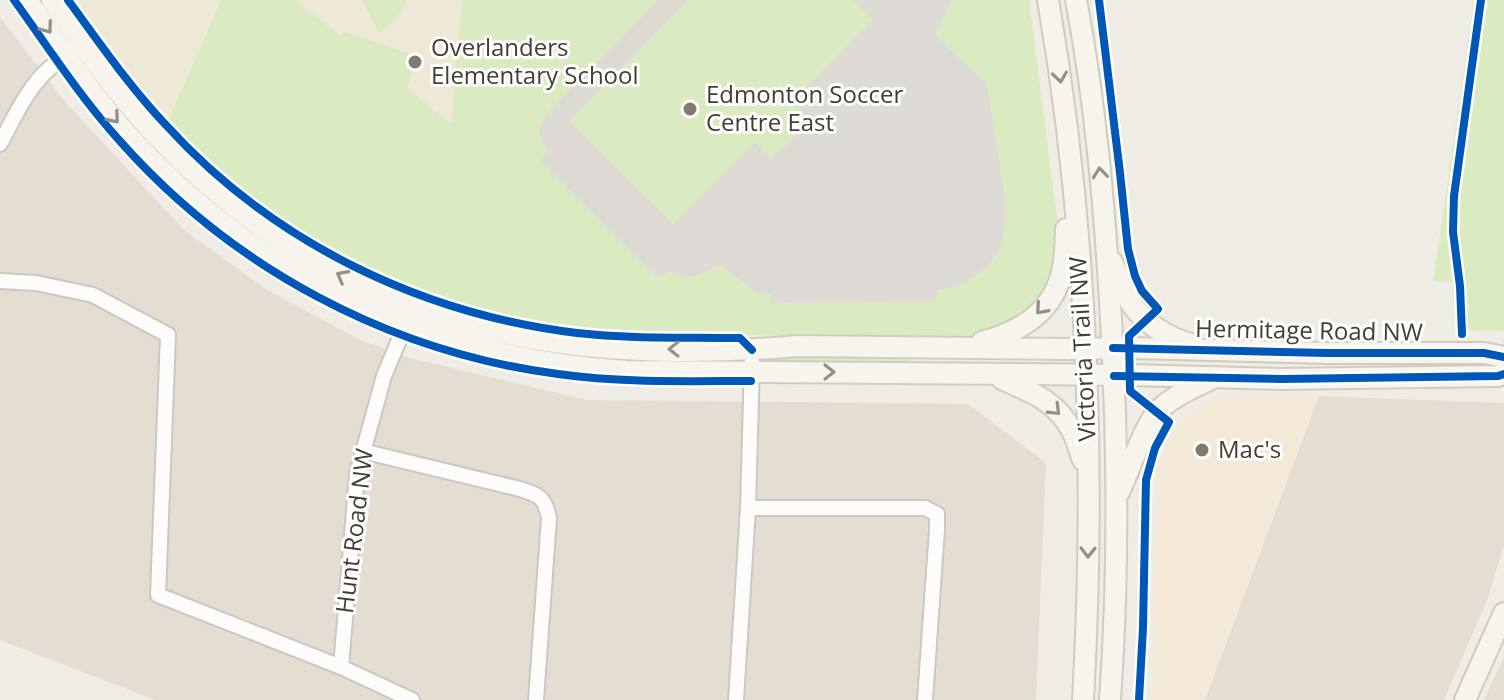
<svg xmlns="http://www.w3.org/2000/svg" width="1504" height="700" font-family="'Open Sans',sans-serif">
<rect width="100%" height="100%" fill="#efece5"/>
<g fill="#e4ded2">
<path d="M0,17L65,102L184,230L269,291L358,339L410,358L587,400L968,404L1046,463L1036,700H155L0,640Z"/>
<path d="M1319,396L1504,403V544L1488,598L1444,700H1205Z"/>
<path d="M1504,657V700H1484Z"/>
</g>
<path fill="#f3e9d6" d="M1252,396H1319L1205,700H1152L1157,472L1168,438L1189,414L1216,398Z"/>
<g fill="#eee8d6">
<path d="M71,0H221L167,123Z"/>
<path d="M295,0H462L452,123Z"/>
</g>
<g fill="#daebc2">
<path d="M221,0H295L341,36L343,31L417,56L407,88L451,123L462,0H1029L1060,242L1052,275L1040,298L1020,320L984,334L958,338L599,333L506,318L451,303L416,290L353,263L314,241L265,209L229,181L167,123Z"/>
<path d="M362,0H407C401,15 392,24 379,33Z"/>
<path d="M1474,0H1504V331L1455,330L1453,282L1433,281Z"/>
<path d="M789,355H908L910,361L867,364H778V358Z"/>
</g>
<path fill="#dedbd6" d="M658,0H689L569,121L673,224L755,142L771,158L798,134L795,129L807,117L792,102L873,20L853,0H952L935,35L987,84L1005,197V228L1000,249L988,267L962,285L938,290L935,301L772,303L770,294H758L721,265L697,276L679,277L670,271L657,277L539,160L548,152L539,134L541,123L546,114Z"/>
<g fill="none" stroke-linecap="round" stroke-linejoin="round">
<defs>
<g id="street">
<path d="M0,144C14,118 28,86 51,67C58,61 66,57 73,51"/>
<path d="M0,281L36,283L93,295L168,335L158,595L341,667L412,700"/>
<path d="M362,451L520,489C539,495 545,497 549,518L536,700"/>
<path d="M748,508H925L937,514V529L925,700"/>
<path d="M341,667L357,474L384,376L409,316"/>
<path d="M736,700L748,508L752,362"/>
</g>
<g id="secondary">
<path d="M27,0C62,49 95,101 137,145C269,286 435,358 626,371L1130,375L1281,379L1498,376L1504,374"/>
<path d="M52,0C84,47 116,93 155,134C221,204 302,262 391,300C413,310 437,316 460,323C568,352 686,356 797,346L1071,349L1130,348L1327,353H1484L1504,357"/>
<path d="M1048,0C1088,230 1096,467 1083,700"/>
<path d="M1076,0C1096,105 1105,212 1111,319C1118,446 1119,573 1110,700"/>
<path d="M1112,262C1118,274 1123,290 1130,302C1144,323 1168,338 1191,344"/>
<path d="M982,342C1022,331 1055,311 1063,267C1066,255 1065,242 1066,229"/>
<path d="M1002,379C1030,392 1055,400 1071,429C1076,438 1079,449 1083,460"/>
<path d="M1119,492C1129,471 1144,427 1157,412C1171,397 1193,388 1211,379"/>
<path d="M1465,700L1504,613"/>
</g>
</defs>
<use href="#street" stroke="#cbc8c1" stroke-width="18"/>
<use href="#secondary" stroke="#d1ccbe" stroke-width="24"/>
<use href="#street" stroke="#fdfcfb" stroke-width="14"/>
<use href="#secondary" stroke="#f6f4ec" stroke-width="20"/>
<defs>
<g id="cycleway">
<path d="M14,0C48,47 80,97 119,140C232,268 389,352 558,374C622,383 687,381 751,381"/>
<path d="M68,0C99,42 129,86 165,124C272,242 420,314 577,333C631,339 686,337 740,338L752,350"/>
<path d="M1099,0L1120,173L1128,249L1135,276L1142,291L1158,309L1129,336L1130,391L1169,422L1155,448L1146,480L1143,628L1139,700"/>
<path d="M1462,334L1460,286L1453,232L1454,196L1481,0"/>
<path d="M1113,348L1327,353H1484L1504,357"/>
<path d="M1114,376L1281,379L1498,376L1504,374"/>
</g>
</defs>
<use href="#cycleway" stroke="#fff" stroke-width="13"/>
<use href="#cycleway" stroke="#0057b8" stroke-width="8"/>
</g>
<defs><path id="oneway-chevron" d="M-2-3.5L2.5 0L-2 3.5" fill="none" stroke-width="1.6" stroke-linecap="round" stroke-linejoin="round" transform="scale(2)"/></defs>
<g stroke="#949086">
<use href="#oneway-chevron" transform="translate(47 28) rotate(54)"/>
<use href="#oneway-chevron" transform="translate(1060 77) rotate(82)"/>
<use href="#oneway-chevron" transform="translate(114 118) rotate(50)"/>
<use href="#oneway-chevron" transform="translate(1100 173) rotate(-96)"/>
<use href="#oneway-chevron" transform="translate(342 276) rotate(-152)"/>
<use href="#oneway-chevron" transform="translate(1041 309) rotate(131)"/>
<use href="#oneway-chevron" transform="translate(674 349) rotate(-179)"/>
<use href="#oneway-chevron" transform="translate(829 372)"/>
<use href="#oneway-chevron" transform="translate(1055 410) rotate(45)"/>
<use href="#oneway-chevron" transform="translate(1088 552) rotate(91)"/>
</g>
<g fill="#807b71" stroke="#fff" stroke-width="3">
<circle cx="415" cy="62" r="8"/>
<circle cx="690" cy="109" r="8"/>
<circle cx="1202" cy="450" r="8"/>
</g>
<g text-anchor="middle" stroke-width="6" stroke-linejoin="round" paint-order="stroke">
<g font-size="24" fill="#443e32" stroke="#fff" text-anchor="start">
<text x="431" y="56">Overlanders<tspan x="431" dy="28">Elementary School</tspan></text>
<text x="706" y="103">Edmonton Soccer<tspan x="706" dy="28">Centre East</tspan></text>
<text x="1218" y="458">Mac's</text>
</g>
<g font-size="24" fill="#443e32" stroke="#fff">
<text transform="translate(1309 331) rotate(1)" y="8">Hermitage Road NW</text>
<text transform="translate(1083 349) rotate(-93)" y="8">Victoria Trail NW</text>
<text transform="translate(355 531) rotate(-83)" y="8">Hunt Road NW</text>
</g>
</g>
</svg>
